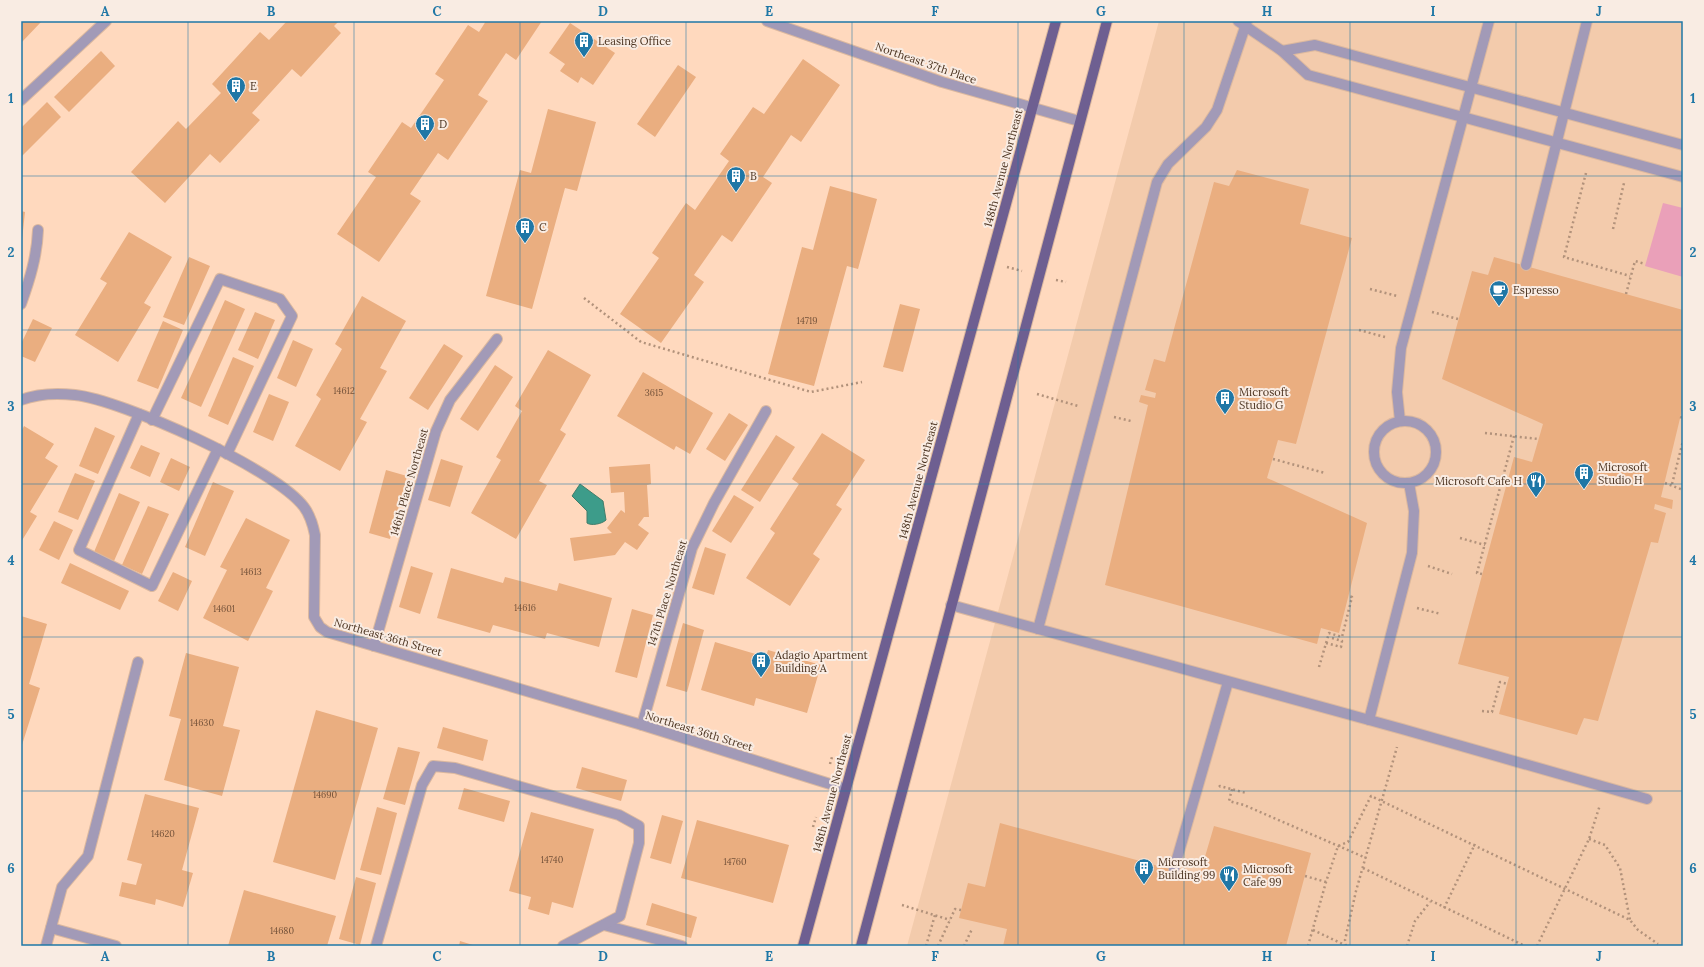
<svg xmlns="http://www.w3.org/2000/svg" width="1704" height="967" font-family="Lora,serif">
<rect width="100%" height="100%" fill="#ffd9be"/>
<path fill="#f3cbac" d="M1159,21H1683V946H907Z"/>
<path fill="#eaa0b9" d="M1663,203L1683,208V277L1645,266Z"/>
<path fill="#3d9c8a" stroke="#427d6a" d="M580,484L603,501L606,520C602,524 591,526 587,523V511L572,496Z"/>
<g fill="#eaae80">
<path d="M21,21H42L21,43Z"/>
<path d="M287,21H339L334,26L341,33L301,77L292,69L252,113L260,120L220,163L210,154L165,203L131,172L178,121L186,129L221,93L212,84L260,32L269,40Z"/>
<path d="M486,21H542L516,60L506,53L478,95L488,101L448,160L438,153L410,194L421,201L379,262L337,234L376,177L368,172L402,122L411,128L444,80L435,74L468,25L479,32Z"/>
<path d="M570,23L615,53L593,85L581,77L578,83L560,71L565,64L549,53Z"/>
<path d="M101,51L115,66L69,112L54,97Z"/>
<path d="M803,59L840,85L801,142L791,135L763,177L772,183L732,242L722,235L694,275L704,282L661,343L620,314L659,258L652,253L686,203L695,210L729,161L720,154L753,107L764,114Z"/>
<path d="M678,65L696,77L655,137L637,124Z"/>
<path d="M47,102L61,117L21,157V128Z"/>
<path d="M548,109L596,122L577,191L565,188L532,309L486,296L520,170L531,173Z"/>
<path d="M1237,170L1309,189L1300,224L1352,238L1296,444L1278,440L1267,478L1367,523L1339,633L1321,628L1317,644L1105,585L1148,405L1139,402L1141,395L1155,398L1156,393L1145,390L1154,359L1165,362L1214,182L1229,186Z"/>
<path d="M830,186L877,199L858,269L847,266L814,386L768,374L802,247L813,250Z"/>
<path d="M21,211L25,212L22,240H21Z"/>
<path d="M129,232L172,257L144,303L151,307L118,362L75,335L107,283L100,279Z"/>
<path d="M189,257L210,266L184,325L163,317Z"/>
<path d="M1494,257L1683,310V406L1661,497L1673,500L1672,509L1655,504L1654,509L1666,513L1658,543L1651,542L1598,721L1584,718L1577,735L1499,714L1509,677L1458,664L1514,457L1532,462L1543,424L1442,379L1472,271L1488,275Z"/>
<path d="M362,296L406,321L380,368L387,371L360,419L367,422L340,471L295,446L321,399L316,395L342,349L335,344Z"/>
<path d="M225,300L245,309L201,407L181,398Z"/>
<path d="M900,304L920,309L903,372L883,367Z"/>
<path d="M255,312L275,320L258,359L238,350Z"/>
<path d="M33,319L52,328L35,362L21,356V344Z"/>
<path d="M163,321L183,330L158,389L137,381Z"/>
<path d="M293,340L313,349L296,387L277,378Z"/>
<path d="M444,344L463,356L428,410L409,398Z"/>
<path d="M548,350L591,375L560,430L566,434L539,481L547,485L516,539L471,513L501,460L496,457L522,411L515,406Z"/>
<path d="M233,357L254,366L228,425L208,416Z"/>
<path d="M495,365L513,377L478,431L460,419Z"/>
<path d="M643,372L713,413L690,454L676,446L674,450L617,416Z"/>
<path d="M269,394L289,402L273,441L253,432Z"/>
<path d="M729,413L748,425L725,461L706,449Z"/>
<path d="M24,426L54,444L45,458L58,466L30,512L37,516L21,542V432Z"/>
<path d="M95,427L115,436L98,474L79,466Z"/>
<path d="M822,433L865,460L836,505L842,509L813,554L820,559L790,606L746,578L775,533L770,529L799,484L792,479Z"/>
<path d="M776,435L795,447L760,502L741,490Z"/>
<path d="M141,445L160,453L150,477L130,468Z"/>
<path d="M171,458L190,467L179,491L160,482Z"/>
<path d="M441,459L463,466L450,507L428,500Z"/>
<path d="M650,464L651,484L647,485L649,517H644L638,525L649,533L637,550L625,542L615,555L574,561L570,538L612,533L607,528L621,510L625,513L624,492L611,493L609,467Z"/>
<path d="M386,470L407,476L390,539L369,533Z"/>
<path d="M75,473L95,481L78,520L58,512Z"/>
<path d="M213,482L234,491L205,556L185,547Z"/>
<path d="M119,493L140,502L114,561L94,552Z"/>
<path d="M734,495L754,507L731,543L712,531Z"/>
<path d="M148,506L169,514L142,574L122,565Z"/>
<path d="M246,518L290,540L266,588L273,591L248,641L203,618L227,570L220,567Z"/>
<path d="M54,521L73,530L59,560L39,550Z"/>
<path d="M705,547L726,554L714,595L692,588Z"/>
<path d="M70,563L129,591L120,610L61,583Z"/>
<path d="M411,566L433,573L420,614L399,607Z"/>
<path d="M451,568L503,583L505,577L557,591L559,583L612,598L599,647L547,633L545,639L493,625L490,633L437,618Z"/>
<path d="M173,572L192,581L178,611L158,601Z"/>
<path d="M632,609L653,615L637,678L615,672Z"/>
<path d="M21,616L47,624L29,684L40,688L21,748Z"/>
<path d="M683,623L704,630L687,692L666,686Z"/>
<path d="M715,642L766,657L768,650L821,665L807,713L756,698L754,706L701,690Z"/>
<path d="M186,653L239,667L223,726L240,730L222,796L164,780L181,719L169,716Z"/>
<path d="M316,710L378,728L335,880L273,862Z"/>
<path d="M443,727L488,740L483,761L437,748Z"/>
<path d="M398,747L420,752L405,805L383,799Z"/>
<path d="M582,767L627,780L621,801L576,788Z"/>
<path d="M464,788L510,801L504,822L458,809Z"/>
<path d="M145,794L199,808L182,870L193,873L183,907L156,899L155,905L119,896L122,882L136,885L142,864L127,860Z"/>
<path d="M377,807L397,813L381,875L360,870Z"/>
<path d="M531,812L594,829L573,908L552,902L549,915L528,909L531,897L509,891Z"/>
<path d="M662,815L683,821L671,864L650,858Z"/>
<path d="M697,820L789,845L773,903L681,878Z"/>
<path d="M1000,823L1199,877L1214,826L1311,853L1286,946H1003L1007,929L959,918L968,883L985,887Z"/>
<path d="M356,877L376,883L360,945L339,939Z"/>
<path d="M244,890L336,916L327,946H228Z"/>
<path d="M652,903L697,917L691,938L646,925Z"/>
<path d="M460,941L476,946H459Z"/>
</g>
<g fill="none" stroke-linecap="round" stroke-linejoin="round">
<defs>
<g id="lane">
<path d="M1238,21L1282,51L1308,75L1683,177"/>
<path d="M1282,51L1315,45L1683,145"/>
<path d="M1526,265L1587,21"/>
<path d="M21,304C30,279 37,256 38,230"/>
<path d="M139,414L79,550L152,586L218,449"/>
<path d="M152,420L220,279L280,299L292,316L227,454"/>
<circle cx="1405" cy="452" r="31"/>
<path d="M1400,421L1397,392L1401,348L1489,21"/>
<path d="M951,605L1402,729L1647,799"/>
<path d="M1038,629L1157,182L1168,164L1206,127L1217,110L1247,21"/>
<path d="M1369,720L1412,553L1414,511L1409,483"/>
<path d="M1174,869L1228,682"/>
<path d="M604,925L682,946"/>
<path d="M51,928L116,946"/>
<path d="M46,946L62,887L88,856L138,662"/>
<path d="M376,946L422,785L433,766L455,768L619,815L639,826V843L620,916L563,946"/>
</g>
<g id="street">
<path d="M767,21L942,82L1079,121"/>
<path d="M21,100L106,21"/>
<path d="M21,400C37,394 58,393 75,395C122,400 276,469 304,507C310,515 313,525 315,535L314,617L320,627L327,632L642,725L846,789"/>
<path d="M374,646L436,431L450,400L497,339"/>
<path d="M642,725L692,548L714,503L766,411"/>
</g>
<g id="primary">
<path d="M803,946L1056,21"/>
<path d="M861,946L1107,21"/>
</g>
</defs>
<use href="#lane" stroke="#dbb89f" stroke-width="12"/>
<use href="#street" stroke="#dbb89f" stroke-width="12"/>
<use href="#primary" stroke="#dbb89f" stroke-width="12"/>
<g stroke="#b2927b" stroke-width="2.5" stroke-dasharray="2 3" stroke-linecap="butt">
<path d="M1586,173L1564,257L1630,276"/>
<path d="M1613,229L1624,183"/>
<path d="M1007,267L1022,271"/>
<path d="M1056,280L1066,282"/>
<path d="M1370,289L1397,296"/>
<path d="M1626,294L1635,261L1645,264"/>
<path d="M584,298L641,342L811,392L862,382"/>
<path d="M1432,312L1458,319"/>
<path d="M1359,330L1385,337"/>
<path d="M1037,394L1078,406"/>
<path d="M1114,417L1131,421"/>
<path d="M1680,417L1683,418"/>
<path d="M1485,433L1538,439"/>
<path d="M1273,459L1325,473"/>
<path d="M1665,483L1683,490"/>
<path d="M1672,484L1683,441"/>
<path d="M1460,538L1485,545"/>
<path d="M1428,566L1452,574"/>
<path d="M1482,574L1477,573L1514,436"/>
<path d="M1417,608L1441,614"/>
<path d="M1326,643L1341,647L1342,641L1332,638"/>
<path d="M1319,667L1329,633L1342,637L1352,597L1348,596"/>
<path d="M1482,711L1492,712L1500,682L1508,684"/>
<path d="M830,764L832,757"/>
<path d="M1219,787L1220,786L1246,793"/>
<path d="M1232,789L1229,801L1244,805L1366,858"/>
<path d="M813,827L816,817"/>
<path d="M1589,839L1605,845L1620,868L1630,920"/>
<path d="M1363,868L1525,946"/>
<path d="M1305,876L1326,882"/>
<path d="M902,905L950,920"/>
<path d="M1444,908L1475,844"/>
<path d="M1313,930L1347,946"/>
<path d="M926,946L935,915"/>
<path d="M938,946L955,909L961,910"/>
<path d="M964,946L972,929"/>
<path d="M1308,946L1326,882L1338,846L1348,842L1371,796L1630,920L1638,930L1658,944"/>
<path d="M1346,946L1345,940L1356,891L1397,747"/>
<path d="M1407,946L1415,921L1430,902"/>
<path d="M1515,946L1517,942"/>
<path d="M1537,946L1589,839L1600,805"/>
</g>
<use href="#lane" stroke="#a29ab7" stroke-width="10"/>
<use href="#street" stroke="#a29ab7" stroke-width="10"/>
<use href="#primary" stroke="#6e5f91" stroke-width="10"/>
</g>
<path fill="none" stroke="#1f77a6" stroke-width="1" stroke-opacity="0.55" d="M188,21V946M354,21V946M520,21V946M686,21V946M852,21V946M1018,21V946M1184,21V946M1350,21V946M1516,21V946M21,176H1683M21,330H1683M21,484H1683M21,637H1683M21,791H1683"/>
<defs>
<symbol id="building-pin" viewBox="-11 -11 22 30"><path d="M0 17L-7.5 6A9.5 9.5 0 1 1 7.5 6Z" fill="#1f77a6" stroke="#f9ece3"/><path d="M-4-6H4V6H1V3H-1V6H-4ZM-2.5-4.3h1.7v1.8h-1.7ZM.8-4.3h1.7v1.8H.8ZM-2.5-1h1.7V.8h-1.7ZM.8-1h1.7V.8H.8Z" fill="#fff"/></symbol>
<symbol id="cafe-pin" viewBox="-11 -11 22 30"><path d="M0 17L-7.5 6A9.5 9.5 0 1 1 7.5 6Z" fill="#1f77a6" stroke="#f9ece3"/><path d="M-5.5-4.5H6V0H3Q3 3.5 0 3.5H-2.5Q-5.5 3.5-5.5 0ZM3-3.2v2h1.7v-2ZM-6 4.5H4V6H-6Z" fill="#fff"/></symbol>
<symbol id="restaurant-pin" viewBox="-11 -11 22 30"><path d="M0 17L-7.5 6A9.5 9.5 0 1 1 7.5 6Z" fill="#1f77a6" stroke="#f9ece3"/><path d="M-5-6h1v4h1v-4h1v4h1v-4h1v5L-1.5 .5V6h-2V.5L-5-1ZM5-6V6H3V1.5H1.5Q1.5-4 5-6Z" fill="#fff"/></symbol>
</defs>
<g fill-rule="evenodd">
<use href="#building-pin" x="573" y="30" width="22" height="30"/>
<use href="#building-pin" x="225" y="75" width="22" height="30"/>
<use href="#building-pin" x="414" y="113" width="22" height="30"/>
<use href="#building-pin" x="725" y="165" width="22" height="30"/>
<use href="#building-pin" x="514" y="216" width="22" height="30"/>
<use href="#cafe-pin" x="1488" y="279" width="22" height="30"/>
<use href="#building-pin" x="1214" y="387" width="22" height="30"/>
<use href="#building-pin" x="1573" y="462" width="22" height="30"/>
<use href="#restaurant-pin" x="1525" y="470" width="22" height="30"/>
<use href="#building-pin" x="750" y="650" width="22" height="30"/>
<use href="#building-pin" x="1133" y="857" width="22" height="30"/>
<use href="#restaurant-pin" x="1218" y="864" width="22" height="30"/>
</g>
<g text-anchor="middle" stroke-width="4" stroke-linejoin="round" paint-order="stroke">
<g font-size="9" fill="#745239">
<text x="807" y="324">14719</text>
<text x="344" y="394">14612</text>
<text x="654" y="396">3615</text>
<text x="251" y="575">14613</text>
<text x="525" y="611">14616</text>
<text x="224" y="612">14601</text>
<text x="202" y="726">14630</text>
<text x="325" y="798">14690</text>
<text x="163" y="837">14620</text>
<text x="552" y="863">14740</text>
<text x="735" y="865">14760</text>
<text x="282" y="934">14680</text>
</g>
<g font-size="11" fill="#4c3421" stroke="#f9ece3" text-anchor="start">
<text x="598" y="45">Leasing Office</text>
<text x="250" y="90">E</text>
<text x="439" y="128">D</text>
<text x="750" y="180">B</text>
<text x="539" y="231">C</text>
<text x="1513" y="294">Espresso</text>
<text x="1239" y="396">Microsoft<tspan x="1239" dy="13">Studio G</tspan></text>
<text x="1598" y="471">Microsoft<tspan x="1598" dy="13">Studio H</tspan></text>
<text x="1522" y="485" text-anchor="end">Microsoft Cafe H</text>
<text x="775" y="659">Adagio Apartment<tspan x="775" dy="13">Building A</tspan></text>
<text x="1158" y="866">Microsoft<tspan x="1158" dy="13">Building 99</tspan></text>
<text x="1243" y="873">Microsoft<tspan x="1243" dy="13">Cafe 99</tspan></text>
</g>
<g font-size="11" fill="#4c3421" stroke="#f9ece3">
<text transform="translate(926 63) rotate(19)" y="4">Northeast 37th Place</text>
<text transform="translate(1003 168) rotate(-75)" y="4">148th Avenue Northeast</text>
<text transform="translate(918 480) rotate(-75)" y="4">148th Avenue Northeast</text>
<text transform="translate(409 482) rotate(-74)" y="4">146th Place Northeast</text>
<text transform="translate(667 593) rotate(-73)" y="4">147th Place Northeast</text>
<text transform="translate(388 637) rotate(16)" y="4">Northeast 36th Street</text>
<text transform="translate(699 731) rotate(17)" y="4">Northeast 36th Street</text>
<text transform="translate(832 793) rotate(-75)" y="4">148th Avenue Northeast</text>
</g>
</g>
<rect width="1704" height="967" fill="none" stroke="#f9ece3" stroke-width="44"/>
<rect x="22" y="22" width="1660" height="923" fill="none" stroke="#1f77a6" stroke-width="1.5"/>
<g font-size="13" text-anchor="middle" font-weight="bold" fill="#1f77a6">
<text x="105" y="16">A</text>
<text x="271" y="16">B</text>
<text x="437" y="16">C</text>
<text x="603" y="16">D</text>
<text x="769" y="16">E</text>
<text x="935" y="16">F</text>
<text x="1101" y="16">G</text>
<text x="1267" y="16">H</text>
<text x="1433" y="16">I</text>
<text x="1599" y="16">J</text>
<text x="11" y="103">1</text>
<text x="1693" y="103">1</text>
<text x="11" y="257">2</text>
<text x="1693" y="257">2</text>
<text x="11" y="411">3</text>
<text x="1693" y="411">3</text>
<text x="11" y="565">4</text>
<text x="1693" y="565">4</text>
<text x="11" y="719">5</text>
<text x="1693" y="719">5</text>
<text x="11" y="873">6</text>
<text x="1693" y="873">6</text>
<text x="105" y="961">A</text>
<text x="271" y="961">B</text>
<text x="437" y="961">C</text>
<text x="603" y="961">D</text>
<text x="769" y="961">E</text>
<text x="935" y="961">F</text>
<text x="1101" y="961">G</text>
<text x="1267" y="961">H</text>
<text x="1433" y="961">I</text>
<text x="1599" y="961">J</text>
</g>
</svg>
